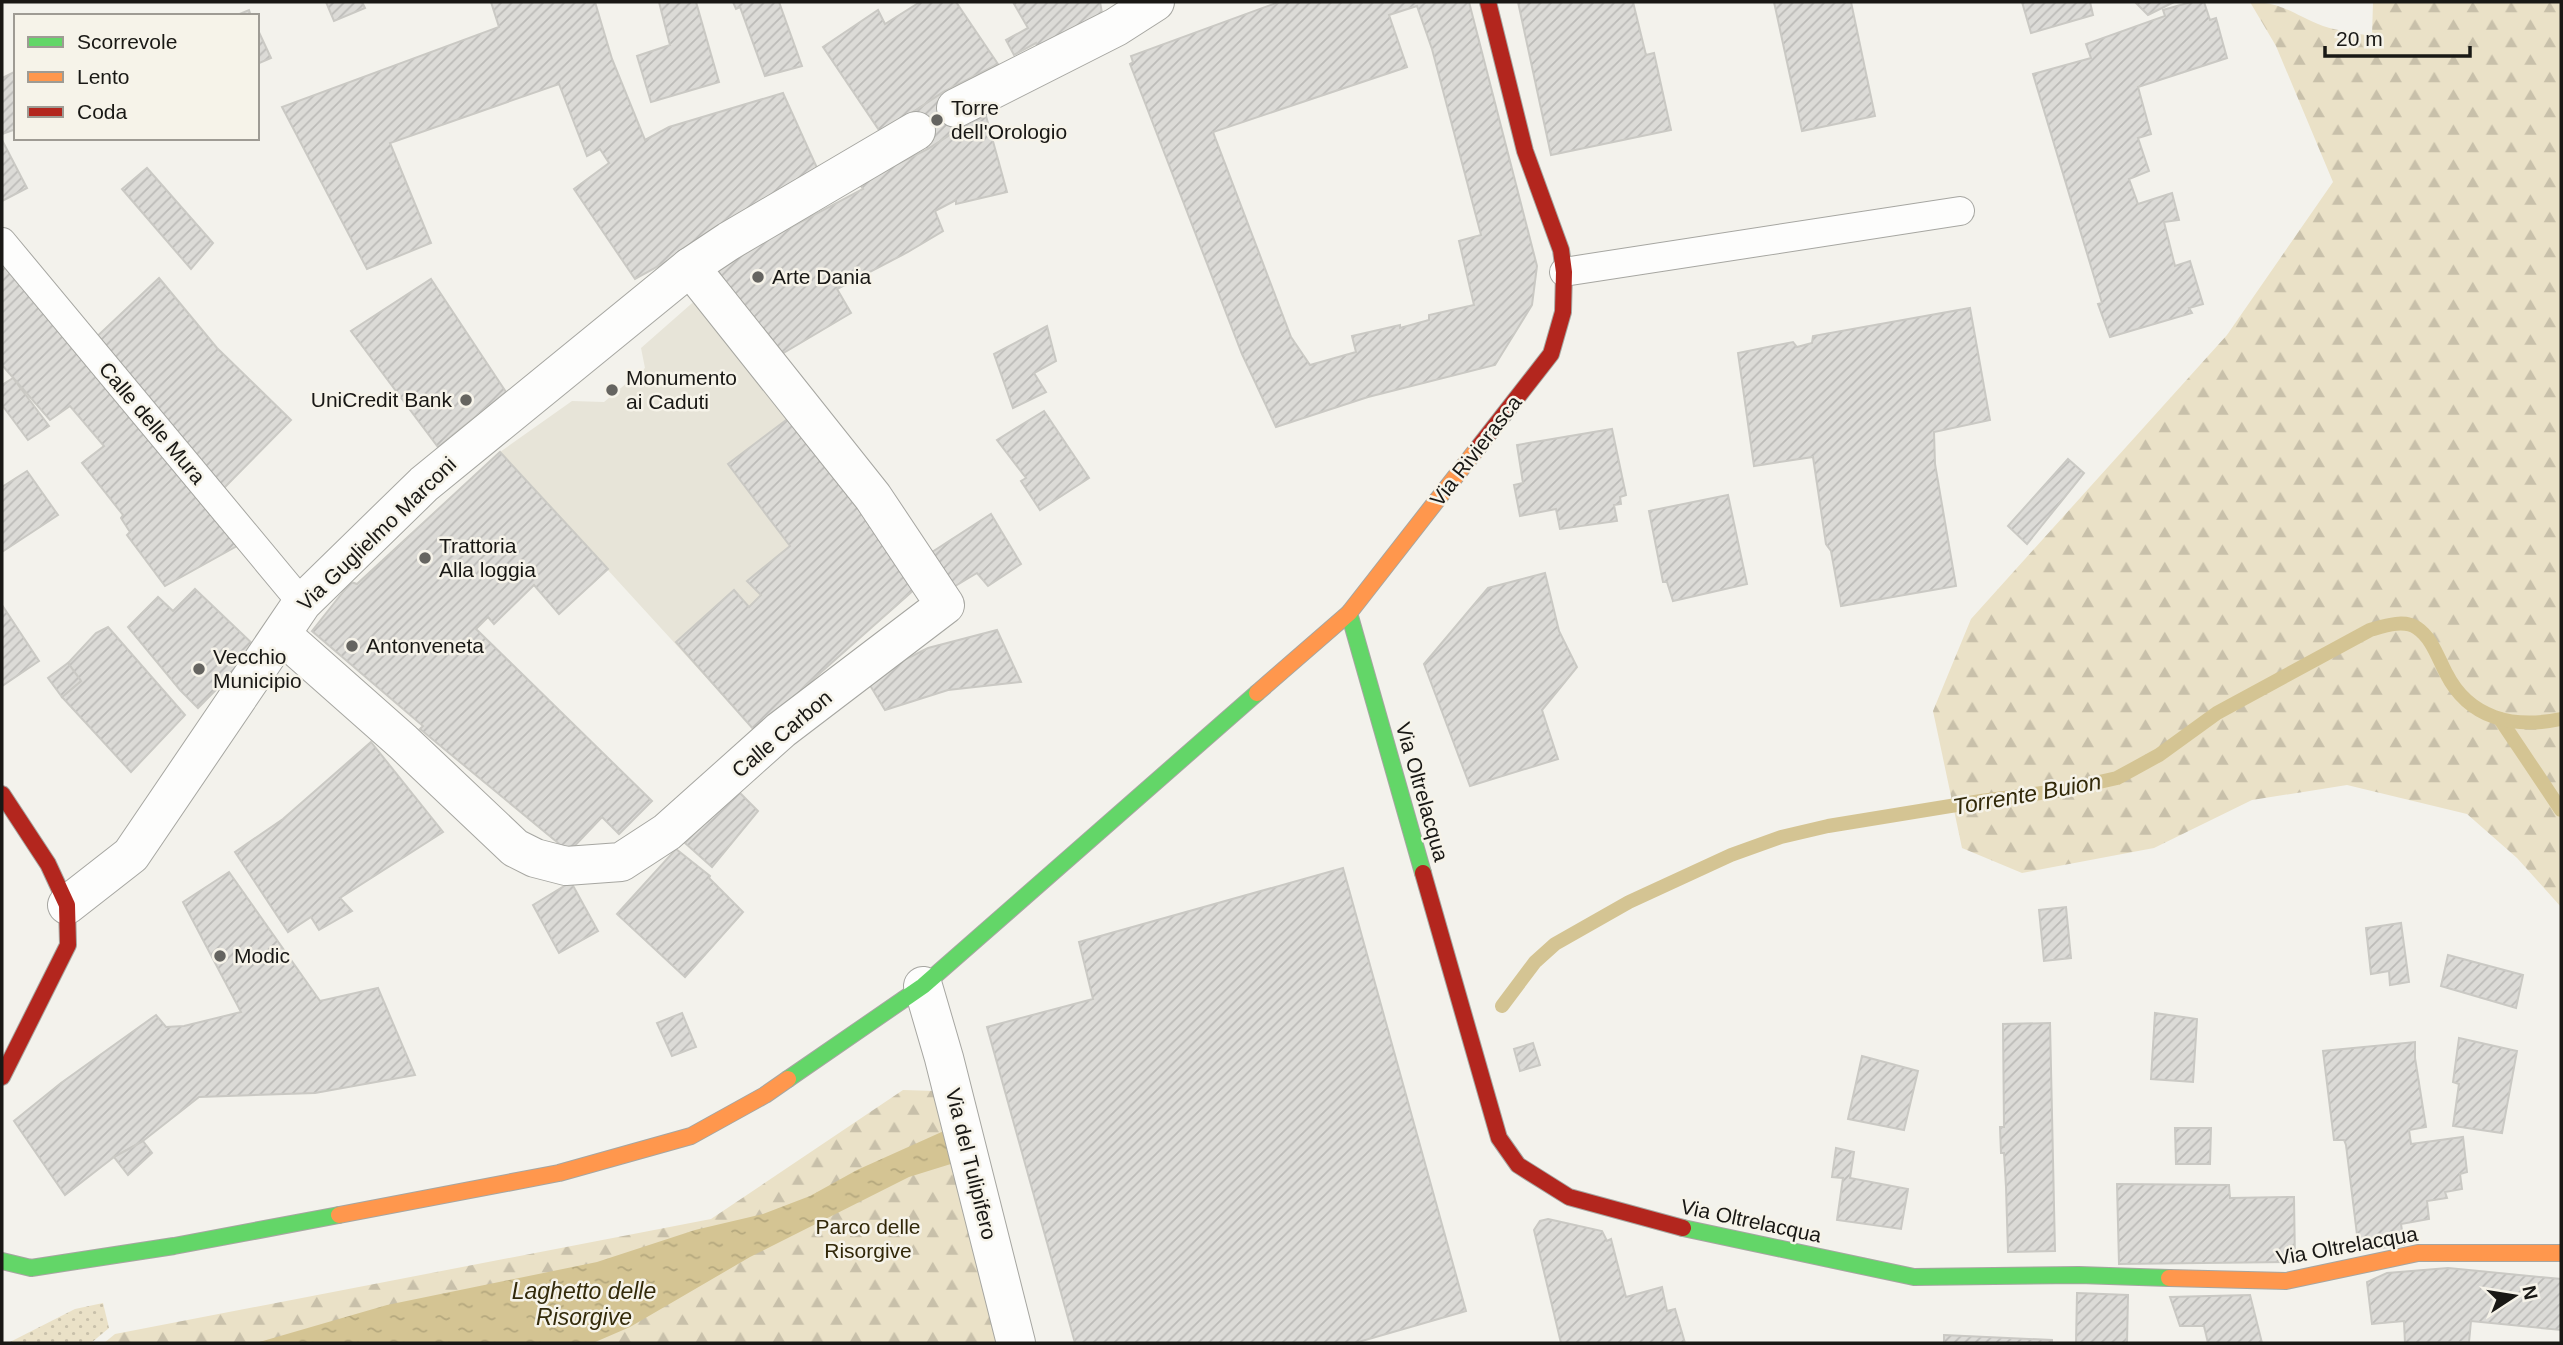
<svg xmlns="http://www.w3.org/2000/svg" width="2563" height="1345" font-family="Arial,sans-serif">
<defs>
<pattern id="grass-dots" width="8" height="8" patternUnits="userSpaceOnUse" patternTransform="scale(1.75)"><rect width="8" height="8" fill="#eae1c7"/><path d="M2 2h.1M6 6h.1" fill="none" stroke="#c8c0aa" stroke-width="1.8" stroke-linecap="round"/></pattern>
<pattern id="forest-firs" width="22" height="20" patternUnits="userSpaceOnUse" patternTransform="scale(1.75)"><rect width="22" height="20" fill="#eae1c7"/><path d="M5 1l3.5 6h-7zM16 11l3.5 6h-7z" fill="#c8c0aa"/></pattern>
<pattern id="water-ripples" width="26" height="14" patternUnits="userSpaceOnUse" patternTransform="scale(1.75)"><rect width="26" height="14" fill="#d4c493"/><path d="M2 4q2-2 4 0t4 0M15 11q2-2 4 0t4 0" fill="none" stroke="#b5a87e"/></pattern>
<pattern id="building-hatch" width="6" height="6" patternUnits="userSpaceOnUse" patternTransform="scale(1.75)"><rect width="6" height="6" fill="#dcdbd7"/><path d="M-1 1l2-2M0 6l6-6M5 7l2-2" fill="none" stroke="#bcbbb8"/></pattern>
</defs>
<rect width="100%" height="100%" fill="#f3f2ec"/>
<path fill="#e7e4d8" d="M699,297L917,587L755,731L500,452L572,401L604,402L645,368L641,348Z"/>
<path fill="url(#grass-dots)" d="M103,1303L109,1328L91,1343H8L75,1309Z"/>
<g fill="url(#forest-firs)">
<path d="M2250,2C2283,2 2294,15 2323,26C2338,31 2356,33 2372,36L2373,2H2561V907L2517,858L2467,814L2347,785L2252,800L2154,848L2022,873L1962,848L1933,711L1971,619L2227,335L2333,182L2276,46Z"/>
<path d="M903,1090L936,1091L1005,1343H104L115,1334L711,1219Z"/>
</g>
<path fill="url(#water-ripples)" d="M946,1130L954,1163L909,1177L750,1257L630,1327L593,1343H256L387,1305L597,1262L695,1230L763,1214L810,1196L857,1170Z"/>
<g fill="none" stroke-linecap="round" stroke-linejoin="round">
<g stroke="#d4c493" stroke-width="14">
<path d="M2500,719L2561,810"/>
<path d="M1502,1006L1535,962L1555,944L1629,902L1731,855L1781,837L1828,826L1981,801L2064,790L2117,778L2159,755L2217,713L2370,630C2384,626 2404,619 2417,628C2432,638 2438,658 2446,673C2469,719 2514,729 2561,719"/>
</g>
</g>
<g fill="url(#building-hatch)" stroke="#cac9c4" stroke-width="2" fill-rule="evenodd">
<path d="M326,2H362L365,8L334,21Z"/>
<path d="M491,2H595L612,59L645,140L669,127L783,93L823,181L715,235L635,279L574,189L609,163L600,149L587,156L559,84L390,143L431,243L367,269L282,107L499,27Z"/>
<path d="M659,2H696L719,82L651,102L637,56L670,45Z"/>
<path d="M733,2H779L802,66L765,76L740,7L736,9Z"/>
<path d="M920,2H956L998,64L945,91L881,133L823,47L878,10L885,24Z"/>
<path d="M1013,2H1100L1102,13L1038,48L1036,43L1014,55L1006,40L1028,28Z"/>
<path d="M1279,2H1469L1537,266L1532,305L1495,365L1368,397L1276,427L1242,354L1130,64L1133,62L1131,56ZM1417,6L1432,49L1481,235L1459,241L1474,305L1429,315V320L1400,328V325L1352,336L1356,352L1310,365L1291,337L1213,132L1407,67L1389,15Z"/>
<path d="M1518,2H1633L1646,55L1654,53L1671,130L1551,155Z"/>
<path d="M1774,2H1851L1875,116L1802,131Z"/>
<path d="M2022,2H2090L2093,15L2031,33Z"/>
<path d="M2135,2H2174L2148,15Z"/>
<path d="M2191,2H2204L2210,20L2216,18L2227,58L2138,87L2151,134L2138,138L2149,171L2129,179L2138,204L2172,193L2179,220L2164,222L2175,266L2190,261L2203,304L2189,308L2192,313L2110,337L2098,304L2102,303L2033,74L2091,58L2086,44L2165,16L2163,10Z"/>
<path d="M249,10L251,16H235Z"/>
<path d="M257,28L271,58L257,64Z"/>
<path d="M16,71V129L2,134V78Z"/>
<path d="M945,91L967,124L928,149L907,116Z"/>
<path d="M986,116L1007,192L956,204V200L935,211L943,231L908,252L837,289L851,313L780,355L755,330L716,267L863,189L859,183L928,149L967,124Z"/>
<path d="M2,140L27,188L2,201Z"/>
<path d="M147,168L213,243L191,269L122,189Z"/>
<path d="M2,248L237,546L165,586L127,535L130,532L121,518L123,515L82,463L104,446L70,406L50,420L2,365Z"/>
<path d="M159,278L217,348L291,420L221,491L89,344Z"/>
<path d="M431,279L506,392L438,447L351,331Z"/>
<path d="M1970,308L1990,420L1934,432L1935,464L1956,586L1841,606L1831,551L1826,544L1813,457L1754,466L1738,353L1793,342L1797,347L1812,343L1813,336Z"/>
<path d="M1047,326L1056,361L1034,373L1046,392L1013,408L994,354Z"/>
<path d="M13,378L49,426L28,440L2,405V385Z"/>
<path d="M1044,411L1089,478L1040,510L1021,481L1026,478L997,440Z"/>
<path d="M793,415L917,587L755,731L676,642L734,590L749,607L761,595L747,581L790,546L728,464Z"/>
<path d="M1612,429L1626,495L1620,497L1621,504L1614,505L1617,521L1560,529L1556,509L1520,516L1514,485L1523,483L1517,445Z"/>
<path d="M500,452L608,569L559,614L534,585L494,624L488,617L476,629L652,801L619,834L602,817L569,852L420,729L423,726L312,631L351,582L357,584Z"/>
<path d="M2068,459L2084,473L2027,544L2008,526Z"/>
<path d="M27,471L58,515L2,552V487Z"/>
<path d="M1728,495L1747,584L1673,601L1667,582H1663L1649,511Z"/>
<path d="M991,514L1021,564L988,586L977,573L952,588L929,554Z"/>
<path d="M1545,573L1559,631L1577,667L1542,710L1558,759L1470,786L1424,664L1488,588Z"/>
<path d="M195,589L257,648L198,708L180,690L128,627L158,597L173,611Z"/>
<path d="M2,605L39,661L2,686Z"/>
<path d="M108,627L185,715L131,772L62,697L81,681L68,663L96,633Z"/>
<path d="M997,630L1021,682L948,690L885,710L868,682L882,671L928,648Z"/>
<path d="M68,663L81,681L62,697L48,678Z"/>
<path d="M371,742L443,832L340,898L352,911L319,930L311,917L288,932L235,852L283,819Z"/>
<path d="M736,789L758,811L712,867L685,843Z"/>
<path d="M676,849L710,876L709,878L743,912L685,977L617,914Z"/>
<path d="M1343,868L1466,1311L1355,1343H1075L987,1027L1093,999L1079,942Z"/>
<path d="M229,872L320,1001L378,988L415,1075L315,1093L199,1097L143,1141L114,1157L65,1195L14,1121L61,1083L156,1015L166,1027L184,1026L241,1012L183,902Z"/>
<path d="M571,882L598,931L559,953L533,905Z"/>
<path d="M2066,907L2071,958L2044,961L2039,910Z"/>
<path d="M2401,923L2409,982L2390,985L2389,971L2371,974L2366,928Z"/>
<path d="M2448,955L2523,975L2516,1008L2441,986Z"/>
<path d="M682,1013L696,1047L672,1056L657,1023Z"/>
<path d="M2155,1013L2197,1019L2193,1082L2151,1079Z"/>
<path d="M2050,1023L2055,1251L2008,1252L2006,1187L2004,1153H2001L2000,1127H2004L2003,1024Z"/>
<path d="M2459,1038L2517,1051L2502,1133L2453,1126L2459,1084L2453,1082Z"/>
<path d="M2415,1042V1058L2426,1127L2409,1130L2411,1144L2463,1137L2467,1172L2460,1174L2462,1189L2445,1192L2447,1198L2427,1201L2429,1219L2401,1224L2404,1245L2359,1251L2346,1145L2344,1140H2334L2323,1051Z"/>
<path d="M1533,1043L1540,1065L1520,1071L1514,1049Z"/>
<path d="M1862,1056L1918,1071L1904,1130L1848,1119Z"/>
<path d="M2175,1128H2211L2210,1164H2176Z"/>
<path d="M143,1141L152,1153L128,1175L114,1157Z"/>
<path d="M1836,1148L1854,1152L1850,1178L1908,1189L1901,1229L1837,1220L1843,1178L1832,1177Z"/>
<path d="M2117,1184L2229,1185L2230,1198L2294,1197L2295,1262L2119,1264Z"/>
<path d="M1548,1219L1602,1231L1607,1241L1611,1239L1626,1297L1662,1287L1667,1311L1675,1309L1685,1343H1561L1534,1230L1540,1221Z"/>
<path d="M2448,1268L2561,1279V1330L2471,1321L2469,1342L2405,1343L2404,1321L2372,1324L2367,1282L2387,1273Z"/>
<path d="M2077,1293L2128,1295L2127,1343H2076Z"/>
<path d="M2250,1295L2262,1343H2208L2204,1326H2180L2170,1297Z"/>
<path d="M1944,1335L2052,1340V1343H1944Z"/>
</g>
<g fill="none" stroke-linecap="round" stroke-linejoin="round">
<defs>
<g id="lane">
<path d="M2,242L302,603"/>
<path d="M1564,272L1960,211"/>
</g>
<g id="street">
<path d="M956,108L1116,27L1155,2"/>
<path d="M282,635L403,742L515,848L535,858L566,866L621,862L667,832L781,730L945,605L873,497L690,267"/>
<path d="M67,905L131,855L302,603L424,484L690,267L729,241L916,131"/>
<path d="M923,986L944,1058L1016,1343"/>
</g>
<g id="fast">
<path d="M1349,613L1423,873"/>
<path d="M788,1079L923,986L1257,693"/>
<path d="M1683,1228L1914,1277L2079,1275L2169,1278"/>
<path d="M2,1261L31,1268L174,1246L339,1215"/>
</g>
<g id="slow">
<path d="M1257,693L1349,613L1477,449"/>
<path d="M339,1215L559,1173L691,1136L765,1095L788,1079"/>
<path d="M2169,1278L2286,1281L2418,1253H2561"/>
</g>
<g id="jam">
<path d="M1477,449L1551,354L1563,312L1564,272L1561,250L1525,151L1488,2"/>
<path d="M2,794L48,864L67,905L68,945L2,1077"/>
<path d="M1423,873L1499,1138L1518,1165L1569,1197L1683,1228"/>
</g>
</defs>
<use href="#lane" stroke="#a6a6a1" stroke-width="30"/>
<use href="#street" stroke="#a6a6a1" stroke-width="40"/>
<use href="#fast" stroke="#a6a6a1" stroke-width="18"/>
<use href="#slow" stroke="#a6a6a1" stroke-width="18"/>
<use href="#jam" stroke="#a6a6a1" stroke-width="18"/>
<use href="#lane" stroke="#fdfdfc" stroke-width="28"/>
<use href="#street" stroke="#fdfdfc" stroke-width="38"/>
<use href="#fast" stroke="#63d668" stroke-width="16"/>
<use href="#slow" stroke="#ff974d" stroke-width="16"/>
<use href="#jam" stroke="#b3261e" stroke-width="16"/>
</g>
<g fill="#656460" stroke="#f6f3e9" stroke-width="2.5">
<circle cx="937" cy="120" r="7"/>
<circle cx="758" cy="277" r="7"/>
<circle cx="612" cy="390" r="7"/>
<circle cx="466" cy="400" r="7"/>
<circle cx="425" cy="558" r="7"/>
<circle cx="352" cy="646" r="7"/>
<circle cx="199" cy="669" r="7"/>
<circle cx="220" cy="956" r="7"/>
</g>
<g text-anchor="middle" stroke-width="5" stroke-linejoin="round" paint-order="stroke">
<g font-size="21" fill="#191815" stroke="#f6f3e9" text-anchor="start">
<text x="951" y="115">Torre<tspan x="951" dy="24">dell'Orologio</tspan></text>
<text x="772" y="284">Arte Dania</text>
<text x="626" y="385">Monumento<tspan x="626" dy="24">ai Caduti</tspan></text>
<text x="452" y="407" text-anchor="end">UniCredit Bank</text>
<text x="439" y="553">Trattoria<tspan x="439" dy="24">Alla loggia</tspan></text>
<text x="366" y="653">Antonveneta</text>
<text x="213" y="664">Vecchio<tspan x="213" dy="24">Municipio</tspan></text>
<text x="234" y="963">Modic</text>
</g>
<g font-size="21" fill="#191815" stroke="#f6f3e9">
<text transform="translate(152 423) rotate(50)" y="7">Calle delle Mura</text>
<text transform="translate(1476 451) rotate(-52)" y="7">Via Rivierasca</text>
<text transform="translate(377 534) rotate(-44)" y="7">Via Guglielmo Marconi</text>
<text transform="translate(782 734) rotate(-40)" y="7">Calle Carbon</text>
<text transform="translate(1422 792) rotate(74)" y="7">Via Oltrelacqua</text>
<text transform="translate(971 1164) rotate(76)" y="7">Via del Tulipifero</text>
<text transform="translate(1751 1221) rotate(12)" y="7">Via Oltrelacqua</text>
<text transform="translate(2347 1246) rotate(-10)" y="7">Via Oltrelacqua</text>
</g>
<g font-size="21" fill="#322809" stroke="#f6f3e9">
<text x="868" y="1234">Parco delle<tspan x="868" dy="24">Risorgive</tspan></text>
</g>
<g font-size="23" font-style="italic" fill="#332a0a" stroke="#f6f3e9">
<text transform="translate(2027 794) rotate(-10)" y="8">Torrente Buion</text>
<text x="584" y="1299">Laghetto delle<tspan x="584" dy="26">Risorgive</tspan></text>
</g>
</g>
<rect width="2563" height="1345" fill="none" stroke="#191815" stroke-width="7"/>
<rect x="14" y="14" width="245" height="126" fill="#f6f3e9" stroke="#9e9b94" stroke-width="2"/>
<rect x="28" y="37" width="35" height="10" fill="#63d668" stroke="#9e9b94" stroke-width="2"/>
<text x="77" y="49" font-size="21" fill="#191815">Scorrevole</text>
<rect x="28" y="72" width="35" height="10" fill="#ff974d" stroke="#9e9b94" stroke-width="2"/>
<text x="77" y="84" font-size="21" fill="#191815">Lento</text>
<rect x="28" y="107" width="35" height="10" fill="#b3261e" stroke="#9e9b94" stroke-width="2"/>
<text x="77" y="119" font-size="21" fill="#191815">Coda</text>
<g transform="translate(2514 1296) rotate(78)" stroke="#f6f3e9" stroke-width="5" paint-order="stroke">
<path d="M0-5L12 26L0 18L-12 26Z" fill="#191815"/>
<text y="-10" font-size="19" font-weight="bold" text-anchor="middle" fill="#191815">N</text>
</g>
<path d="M2325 46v10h145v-10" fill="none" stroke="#191815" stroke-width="3.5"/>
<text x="2336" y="46" font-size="21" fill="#191815" stroke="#f6f3e9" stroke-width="5" paint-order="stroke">20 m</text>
</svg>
